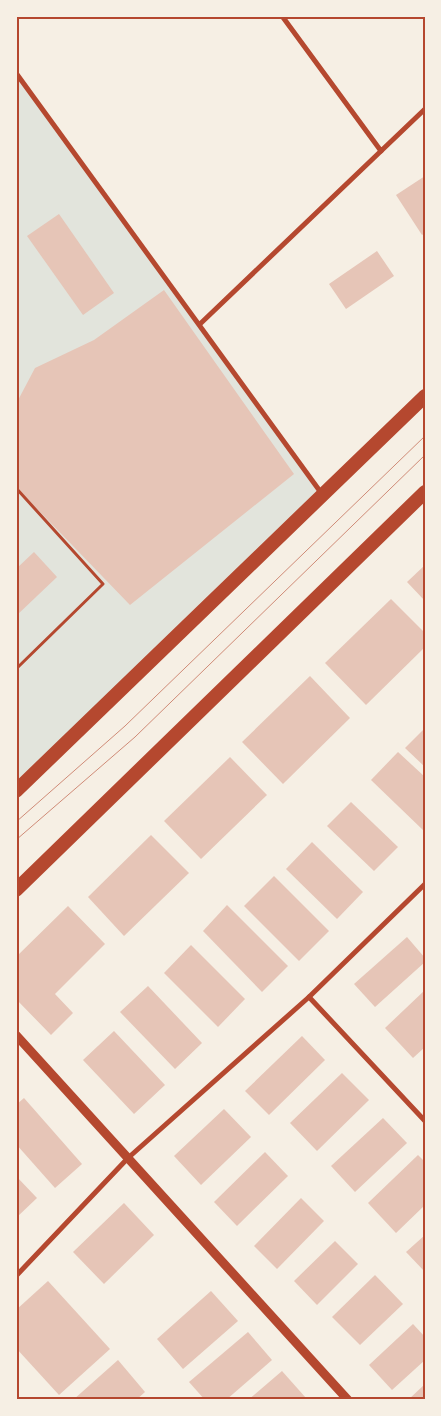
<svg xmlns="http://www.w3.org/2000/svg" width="441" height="1416" font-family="'Work Sans',sans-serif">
<rect width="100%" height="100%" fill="#f6efe4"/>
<path fill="#e2e4dc" d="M16,74L322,494L16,787Z"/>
<g fill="#e6c5b7">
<path d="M425,176V233L422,235L396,195Z"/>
<path d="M59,214L114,293L83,315L27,236Z"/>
<path d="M377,251L394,276L346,309L329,284Z"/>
<path d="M164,290L294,474L130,605L16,487V404L35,368L94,340Z"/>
<path d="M34,552L57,577L16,616V569Z"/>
<path d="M425,565V601L407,582Z"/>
<path d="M391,599L425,633V647L366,705L325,663Z"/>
<path d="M310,676L350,718L283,784L242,742Z"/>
<path d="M425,728V767L405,748Z"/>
<path d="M398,752L425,777V829L424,831L371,780Z"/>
<path d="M230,757L267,795L201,859L164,821Z"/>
<path d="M351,802L398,847L374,871L327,826Z"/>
<path d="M151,835L189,873L124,936L88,897Z"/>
<path d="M312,842L363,892L337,919L286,869Z"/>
<path d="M274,876L329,931L299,961L244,906Z"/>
<path d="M227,905L288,966L262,992L203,931Z"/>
<path d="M68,906L105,944L55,994L73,1013L51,1035L16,999V957Z"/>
<path d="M407,937L425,958V962L375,1007L354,984Z"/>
<path d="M191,945L245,999L218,1027L164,973Z"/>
<path d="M148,986L202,1043L175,1069L120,1012Z"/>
<path d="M425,990V1047L413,1058L385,1028Z"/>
<path d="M114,1031L165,1085L134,1114L83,1060Z"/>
<path d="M302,1036L325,1060L269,1115L245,1091Z"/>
<path d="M342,1073L369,1100L317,1151L290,1123Z"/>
<path d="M24,1098L82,1164L55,1188L16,1144V1105Z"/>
<path d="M224,1109L251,1137L201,1185L174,1156Z"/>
<path d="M383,1118L407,1143L355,1192L331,1166Z"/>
<path d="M265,1152L288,1176L237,1226L214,1202Z"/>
<path d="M418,1155L425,1162V1205L396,1233L368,1203Z"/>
<path d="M16,1176L37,1198L16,1218Z"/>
<path d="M301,1198L324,1221L277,1269L254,1246Z"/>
<path d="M124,1203L154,1235L104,1284L73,1252Z"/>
<path d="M425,1235V1272L406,1252Z"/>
<path d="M335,1241L358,1264L317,1305L294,1281Z"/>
<path d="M375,1275L403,1304L360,1345L332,1317Z"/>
<path d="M48,1281L110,1349L59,1395L16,1348V1310Z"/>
<path d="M211,1291L238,1321L183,1369L157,1339Z"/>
<path d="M413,1324L425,1337V1360L392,1390L369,1365Z"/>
<path d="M248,1332L272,1360L226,1400H205L189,1382Z"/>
<path d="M118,1360L145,1392L136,1400H73Z"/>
<path d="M282,1371L306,1398L304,1400H248Z"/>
<path d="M425,1384V1400H408Z"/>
</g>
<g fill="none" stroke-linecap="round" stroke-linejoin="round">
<path stroke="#b5482f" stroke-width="3" d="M16,488L103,584L16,669"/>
<g stroke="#b5482f" stroke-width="5">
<path d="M282,16L381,151L425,109"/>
<path d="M16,73L322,494"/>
<path d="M200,324L381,151"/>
<path d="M309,997L425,1121"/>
<path d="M16,1276L128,1158L309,997L425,884"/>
</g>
<path stroke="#b5482f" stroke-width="9" d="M16,1035L348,1400"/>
<g stroke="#b5482f" stroke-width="14">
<path d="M16,791L425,396"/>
<path d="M16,890L425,492"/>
</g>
<g stroke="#cf8b77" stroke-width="1">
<path d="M16,822L125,726L425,436"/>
<path d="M16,840L135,737L425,455"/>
</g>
</g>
<rect width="441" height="1416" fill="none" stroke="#f6efe4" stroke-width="35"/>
<rect x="18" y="18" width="406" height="1380" fill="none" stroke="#b5482f" stroke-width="2"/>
</svg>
